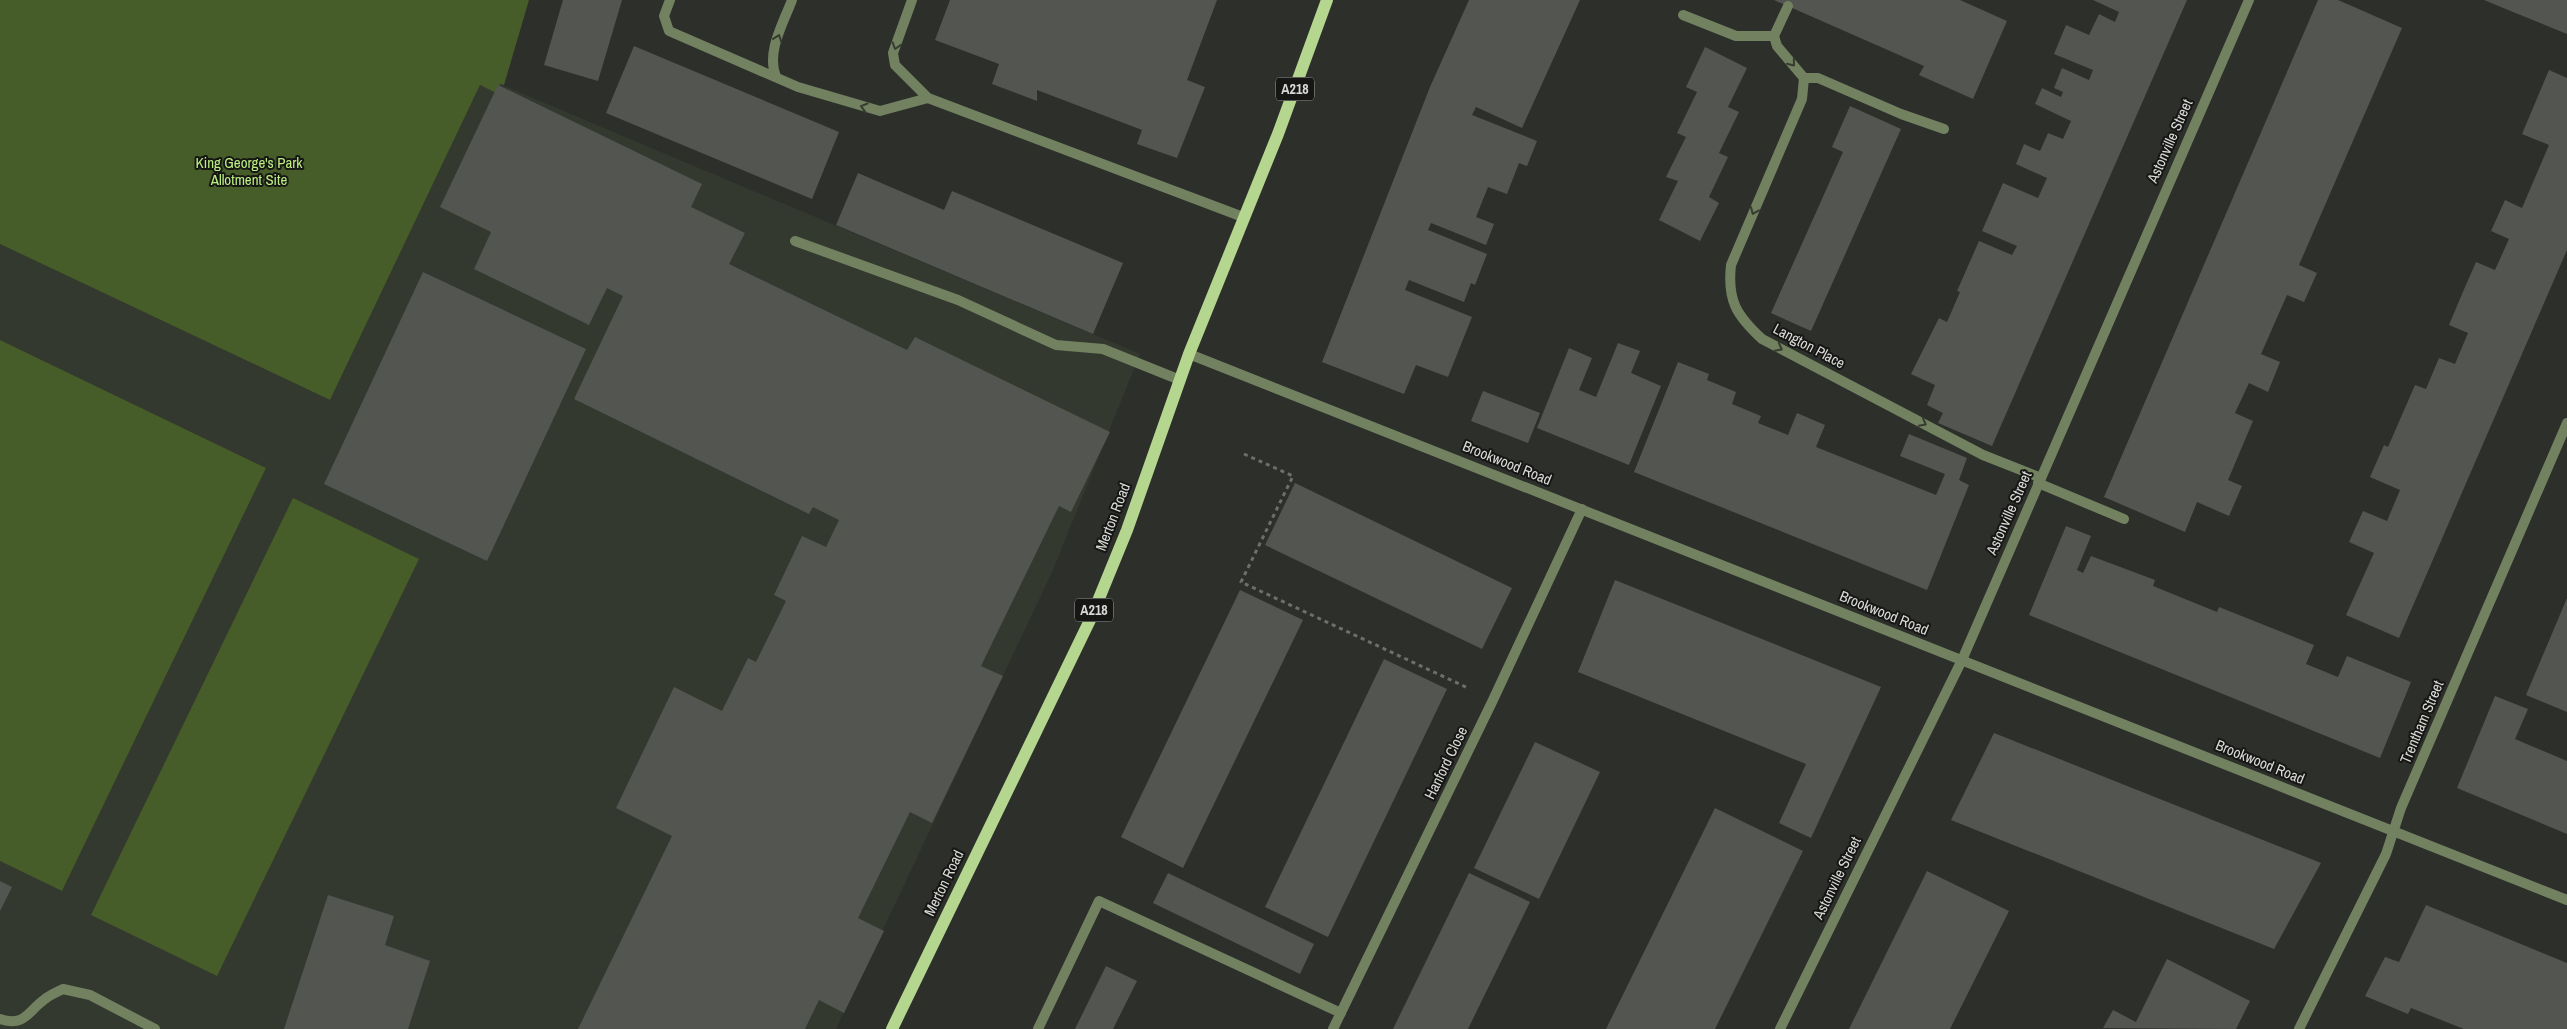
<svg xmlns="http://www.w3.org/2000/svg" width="2567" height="1029" font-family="'Archivo Narrow',sans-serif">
<rect width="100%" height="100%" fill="#2d2f2b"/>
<path fill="#34392f" d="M500,84L1140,354L1053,570L836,1029H0V861L62,891L266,468L0,340V244L330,400L480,85L496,93Z"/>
<g fill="#465c29">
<path d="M0,0H529L504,85L500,84L496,93L480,85L330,400L0,244Z"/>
<path d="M0,340L266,468L62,891L0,861Z"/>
<path d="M293,498L419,559L217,976L91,915Z"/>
</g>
<g fill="#535551">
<path d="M563,0H622L598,81L544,65Z"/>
<path d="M950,0H1217L1187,80L1205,87L1177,158L1137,144L1142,130L1037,90V101L992,84L999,64L935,40Z"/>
<path d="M1469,0H1580L1522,128L1476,107L1472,115L1537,141L1527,166L1519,163L1507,194L1488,187L1476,217L1494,224L1486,245L1431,223L1428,230L1487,254L1475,285L1471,283L1464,302L1409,280L1405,290L1472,317L1448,377L1416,365L1404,394L1322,362L1430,87Z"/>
<path d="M1774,0H1960L2007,21L1973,99L1919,75L1924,66Z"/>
<path d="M2093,0H2187L1992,446L1938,423L1943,413L1927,405L1935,385L1911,374L1939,318L1947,322L1960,292L1957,291L1979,241L2012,255L2017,246L1982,231L2003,183L2038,198L2047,178L2016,164L2024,144L2040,151L2048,133L2063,139L2071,121L2035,104L2042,88L2061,97L2063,92L2054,88L2062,68L2089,80L2093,70L2054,54L2066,25L2089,35L2099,14L2115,22L2119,12Z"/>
<path d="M2318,0H2338L2402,28L2299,265L2317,273L2304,302L2287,295L2261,354L2280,362L2268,392L2249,383L2235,413L2253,421L2228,480L2242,486L2229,516L2197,502L2185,532L2104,497Z"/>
<path d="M2484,0H2567V34L2513,12Z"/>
<path d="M634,46L839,132L812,199L606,113Z"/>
<path d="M1705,47L1747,68L1728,107L1739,112L1719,153L1728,157L1709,197L1719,203L1700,241L1659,220L1678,181L1666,177L1686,137L1677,133L1697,92L1686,87Z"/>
<path d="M2549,70L2567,78V250L2399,638L2346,615L2374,553L2349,542L2363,511L2387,521L2400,490L2370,477L2384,445L2388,447L2415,385L2426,389L2439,358L2455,364L2468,333L2449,325L2462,294L2476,262L2495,270L2509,239L2491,231L2505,200L2522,208L2549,145L2522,134Z"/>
<path d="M498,85L702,184L691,207L745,233L729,264L907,350L915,337L1110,432L1071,512L1059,506L981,666L1003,676L932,823L910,812L858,918L884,931L844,1013L819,1000L805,1029H578L672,836L616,808L674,687L722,711L748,658L756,662L786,601L774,595L802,536L826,547L839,520L813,507L809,514L574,399L623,296L607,288L589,325L474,269L491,232L440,207Z"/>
<path d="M1850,106L1901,129L1811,331L1771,313L1843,152L1832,147Z"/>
<path d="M858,173L944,210L952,191L1123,263L1093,334L836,225Z"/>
<path d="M423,272L586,349L487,561L324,484Z"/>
<path d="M1618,343L1640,351L1631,373L1661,386L1629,465L1537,428L1569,348L1592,358L1579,390L1596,397Z"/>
<path d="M1678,362L1709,374L1707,380L1736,392L1732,404L1761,416L1758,423L1788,435L1797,413L1825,425L1816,447L1936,495L1945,474L1900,456L1909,434L1967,458L1959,480L1969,485L1927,590L1634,472Z"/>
<path d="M1483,391L1540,413L1528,443L1471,421Z"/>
<path d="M1295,483L1512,588L1482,649L1265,545Z"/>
<path d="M2066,526L2091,536L2077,570L2083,573L2091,556L2155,580L2153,586L2217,612L2219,607L2314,645L2306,664L2338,677L2347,656L2411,682L2380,758L2029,615Z"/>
<path d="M1615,580L1881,687L1811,838L1779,823L1806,764L1578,672Z"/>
<path d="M1240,590L1303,620L1183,868L1121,837Z"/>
<path d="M2567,598V712L2526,695Z"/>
<path d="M1384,659L1447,689L1328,937L1265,907Z"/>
<path d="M2495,696L2528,709L2515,739L2567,761V834L2457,788Z"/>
<path d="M1994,733L2321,863L2274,949L1951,820Z"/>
<path d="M1535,742L1600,772L1539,899L1474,868Z"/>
<path d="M1715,808L1803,851L1715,1029H1606Z"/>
<path d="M1927,871L2009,911L1950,1029H1849Z"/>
<path d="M1168,873L1314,944L1300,974L1153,903Z"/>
<path d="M1469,873L1530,902L1468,1029H1393Z"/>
<path d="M0,881L12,887L0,911Z"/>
<path d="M328,895L394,916L385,945L430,961L408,1029H284Z"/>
<path d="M2426,905L2567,963V1029H2464L2411,1008L2408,1014L2365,996L2385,957L2399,962Z"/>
<path d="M2167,959L2250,1001L2236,1029L2103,1028L2113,1010L2136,1022Z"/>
<path d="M1106,966L1137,981L1113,1029H1075Z"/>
</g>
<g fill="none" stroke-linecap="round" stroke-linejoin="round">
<path stroke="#6d6f6b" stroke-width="3" stroke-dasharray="4 4" stroke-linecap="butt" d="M1244,454L1293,476L1241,582L1468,688"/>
<g stroke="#728260" stroke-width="10">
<path d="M670,0L664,16L669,31L798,87L880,111L928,98"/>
<path d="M912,0L893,53L895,65L928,98L1243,217"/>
<path d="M1683,15L1736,36H1774"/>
<path d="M776,77C766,52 783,24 792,0"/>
<path d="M1804,78H1818L1901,114L1944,129"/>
<path d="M795,241L958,300L1056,345L1103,349L1180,380"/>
<path d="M2038,483L2124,519"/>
<path d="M0,1019C25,1027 27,1012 45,999C50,995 57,992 63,989L90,995L155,1029"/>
<path d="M1038,1029L1099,901L1341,1013"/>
</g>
<g stroke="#728260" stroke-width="10">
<path d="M1788,6L1774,36L1777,46L1804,78L1802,99L1731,265C1727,301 1737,316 1762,339L1983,455L2041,478"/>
<path d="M1189,354L2567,900"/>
<path d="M1333,1029L1493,700L1582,509"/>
<path d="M1780,1029L1962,660L2249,0"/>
<path d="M2299,1029L2386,854L2401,808L2567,423"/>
</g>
<path stroke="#b4d68f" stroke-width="12" d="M892,1029L1091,618L1127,530L1189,354L1278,134L1327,0"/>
</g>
<defs><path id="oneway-chevron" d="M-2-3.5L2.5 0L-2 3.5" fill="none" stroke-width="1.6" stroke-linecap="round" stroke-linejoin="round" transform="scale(1.25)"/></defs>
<g stroke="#363c2f">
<use href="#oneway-chevron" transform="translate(778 38) rotate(-70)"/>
<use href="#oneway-chevron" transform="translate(896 46) rotate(107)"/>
<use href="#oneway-chevron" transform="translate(1792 63) rotate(51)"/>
<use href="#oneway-chevron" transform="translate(864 107) rotate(-164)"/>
<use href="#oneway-chevron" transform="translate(1754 211) rotate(113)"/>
<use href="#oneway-chevron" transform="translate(1779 348) rotate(28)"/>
<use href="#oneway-chevron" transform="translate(1923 423) rotate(28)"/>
</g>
<g text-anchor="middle" stroke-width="4" stroke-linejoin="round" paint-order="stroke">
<g fill="#161715" stroke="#9ea09d" stroke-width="1">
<rect x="1276" y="77.5" width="38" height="23" rx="4"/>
<rect x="1075" y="598.5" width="38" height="23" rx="4"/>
</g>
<g font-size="14" font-weight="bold" fill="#d9dad7">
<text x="1295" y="94">A218</text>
<text x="1094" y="615">A218</text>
</g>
<g font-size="15" fill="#d9dad7" stroke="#161715">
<text transform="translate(2170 141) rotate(-66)" y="5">Astonville Street</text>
<text transform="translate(1809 346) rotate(28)" y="5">Langton Place</text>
<text transform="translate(1507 463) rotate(22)" y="5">Brookwood Road</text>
<text transform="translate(2009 513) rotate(-66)" y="5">Astonville Street</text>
<text transform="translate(1113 517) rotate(-69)" y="5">Merton Road</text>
<text transform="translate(1884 613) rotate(22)" y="5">Brookwood Road</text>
<text transform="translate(2422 722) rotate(-67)" y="5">Trentham Street</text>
<text transform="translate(2260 762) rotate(22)" y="5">Brookwood Road</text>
<text transform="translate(1446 763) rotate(-64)" y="5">Hanford Close</text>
<text transform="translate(1837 878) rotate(-64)" y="5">Astonville Street</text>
<text transform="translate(944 883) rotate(-64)" y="5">Merton Road</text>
</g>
<g font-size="15" fill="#bcee80" stroke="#161715">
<text x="249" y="168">King George's Park<tspan x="249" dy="17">Allotment Site</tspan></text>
</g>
</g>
</svg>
